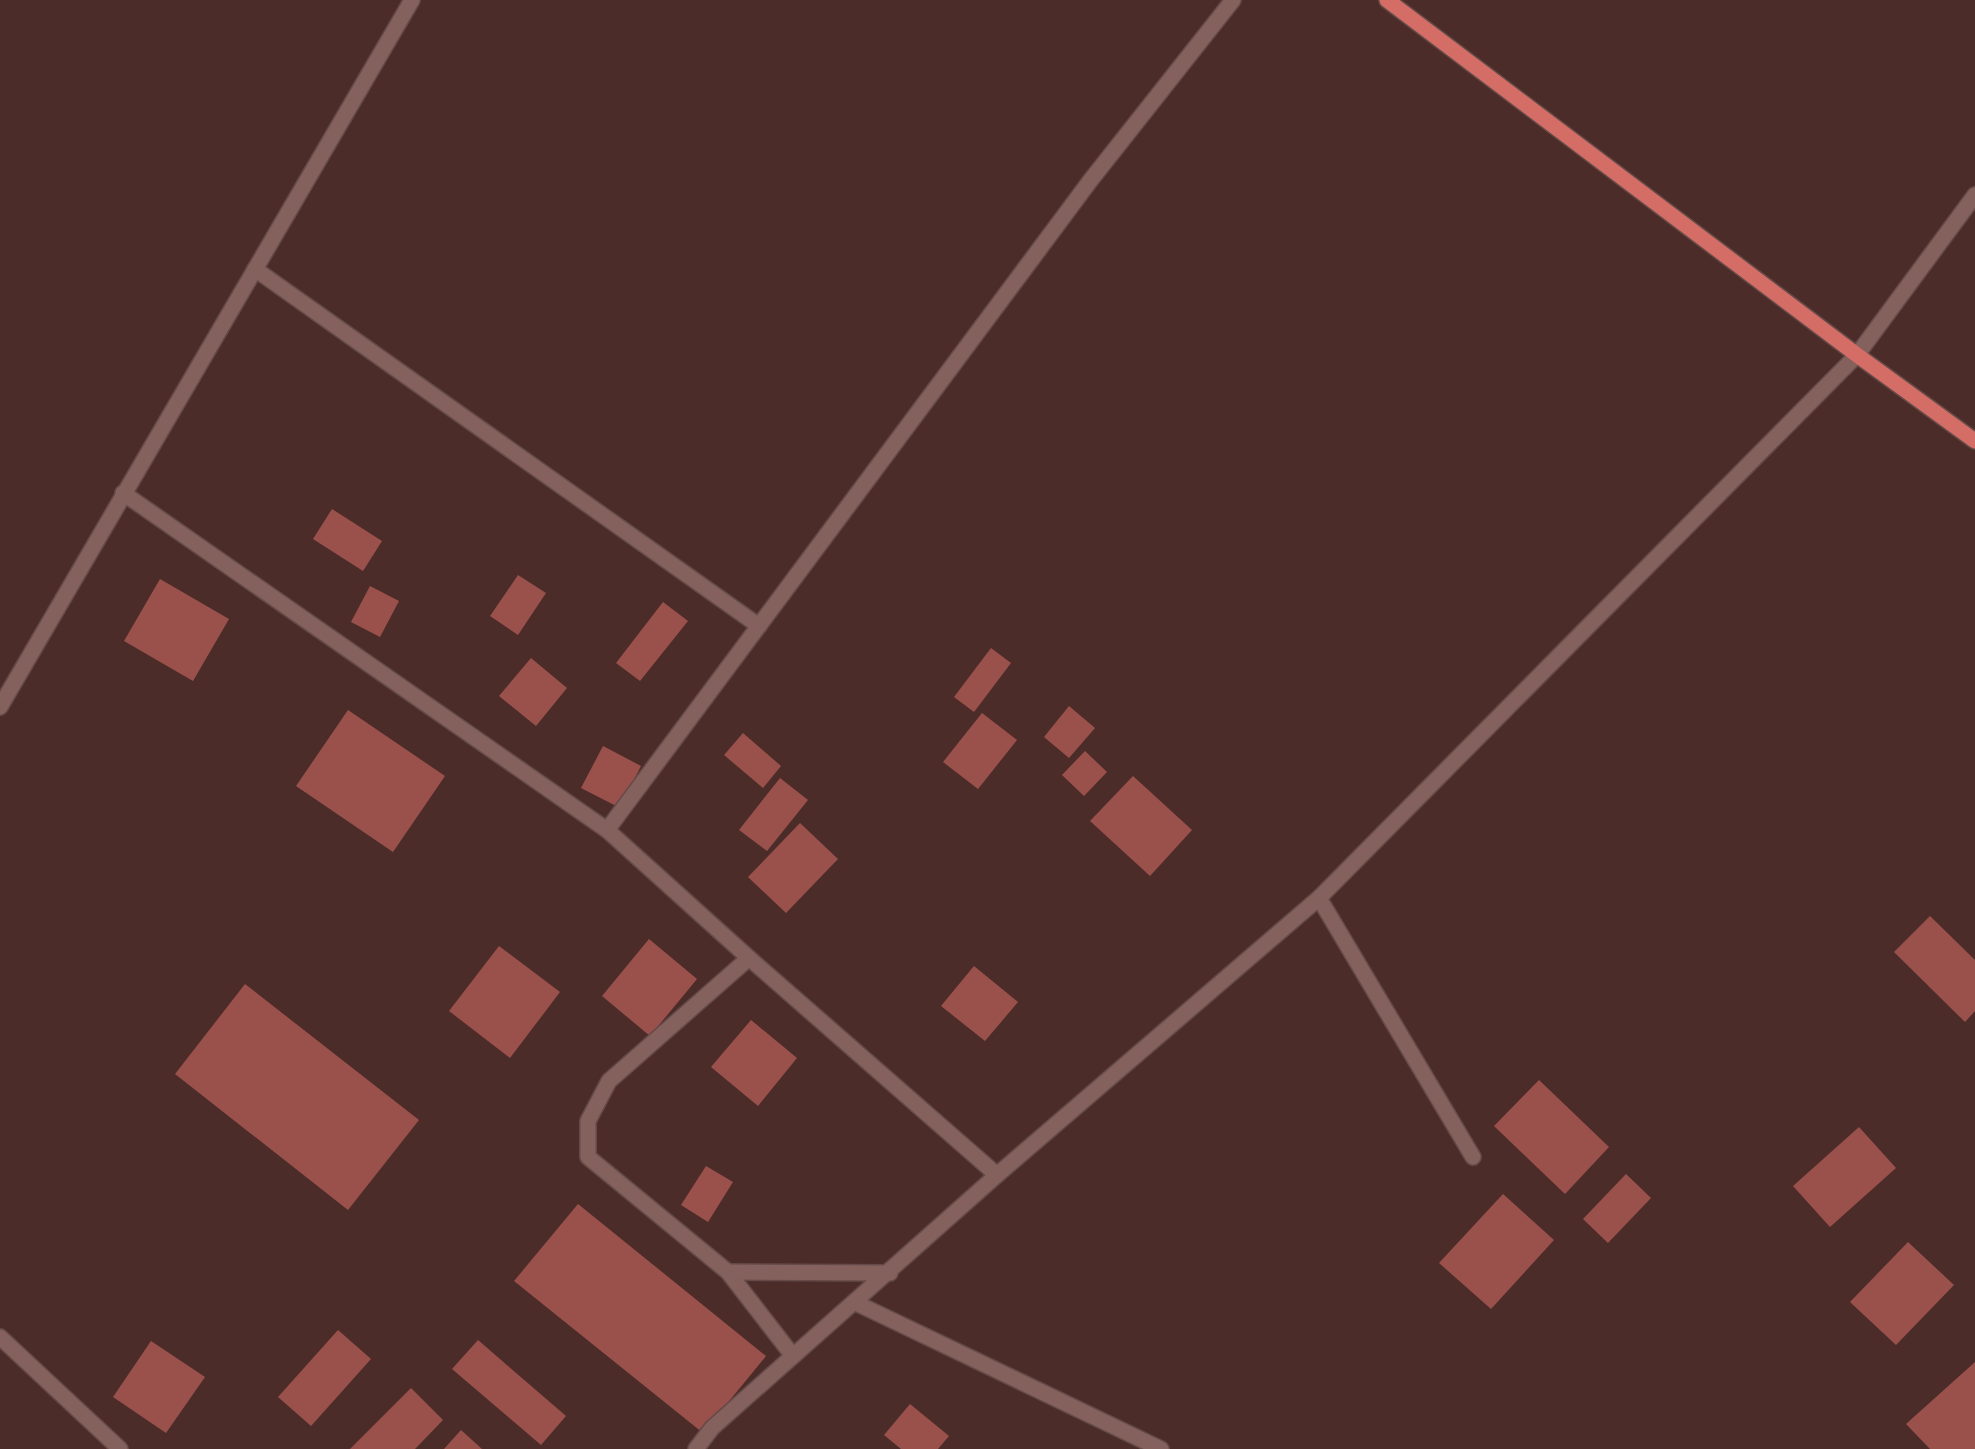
<svg xmlns="http://www.w3.org/2000/svg" width="1975" height="1449" font-family="'Alegreya Sans',sans-serif">
<rect width="100%" height="100%" fill="#4c2c29"/>
<g fill="#9b514b">
<path d="M332,509L382,541L363,571L313,539Z"/>
<path d="M518,575L546,593L518,635L490,616Z"/>
<path d="M160,579L229,619L193,681L124,641Z"/>
<path d="M370,586L399,601L380,637L351,622Z"/>
<path d="M663,602L688,621L640,681L616,663Z"/>
<path d="M991,648L1011,663L974,712L954,697Z"/>
<path d="M531,658L567,688L536,726L499,696Z"/>
<path d="M1069,706L1095,728L1069,758L1044,737Z"/>
<path d="M348,710L445,776L393,852L296,786Z"/>
<path d="M982,713L1017,740L978,789L943,762Z"/>
<path d="M743,733L781,766L763,788L724,755Z"/>
<path d="M603,746L641,766L620,808L581,788Z"/>
<path d="M1085,751L1107,772L1084,796L1062,775Z"/>
<path d="M1133,776L1192,830L1150,876L1090,821Z"/>
<path d="M780,778L808,800L767,851L739,830Z"/>
<path d="M800,823L838,859L786,913L748,877Z"/>
<path d="M1930,916L1975,960V1011L1965,1022L1894,952Z"/>
<path d="M649,939L697,979L650,1036L602,996Z"/>
<path d="M499,946L560,992L510,1058L449,1011Z"/>
<path d="M974,966L1018,1002L985,1041L941,1006Z"/>
<path d="M245,984L419,1120L348,1210L175,1074Z"/>
<path d="M751,1020L797,1058L758,1106L711,1067Z"/>
<path d="M1539,1080L1609,1147L1565,1194L1494,1126Z"/>
<path d="M1859,1127L1896,1168L1830,1227L1793,1186Z"/>
<path d="M706,1166L733,1182L708,1222L681,1205Z"/>
<path d="M1626,1174L1651,1198L1608,1243L1583,1219Z"/>
<path d="M1503,1194L1554,1240L1491,1309L1439,1263Z"/>
<path d="M578,1204L766,1356L703,1433L514,1281Z"/>
<path d="M1908,1242L1954,1285L1896,1345L1850,1302Z"/>
<path d="M338,1330L371,1359L311,1426L278,1397Z"/>
<path d="M478,1340L566,1416L541,1445L452,1369Z"/>
<path d="M151,1341L205,1377L166,1433L113,1397Z"/>
<path d="M1975,1362V1449H1930L1906,1424Z"/>
<path d="M411,1388L443,1420L415,1449H350Z"/>
<path d="M910,1404L949,1436L938,1449H901L884,1435Z"/>
<path d="M461,1430L482,1449H444Z"/>
</g>
<g fill="none" stroke-linecap="round" stroke-linejoin="round">
<defs>
<g id="minor">
<path d="M255,269L759,626"/>
<path d="M123,493L607,830L749,958L997,1175"/>
<path d="M0,707L412,0"/>
<path d="M607,830L1090,181L1233,0"/>
<path d="M1319,898L1473,1157"/>
<path d="M749,958L609,1081L588,1121V1157L728,1272L793,1356"/>
<path d="M728,1272L890,1273"/>
<path d="M854,1302L1161,1449"/>
<path d="M0,1337L120,1449"/>
<path d="M696,1449L712,1428L997,1175L1319,898L1857,355L1975,195"/>
</g>
<path id="highway" d="M1387,0L1857,355L1975,441"/>
</defs>
<use href="#minor" stroke="#644a48" stroke-width="18"/>
<use href="#highway" stroke="#644a48" stroke-width="18"/>
<use href="#minor" stroke="#84615d" stroke-width="15"/>
<use href="#highway" stroke="#d46d65" stroke-width="15"/>
</g>
</svg>
